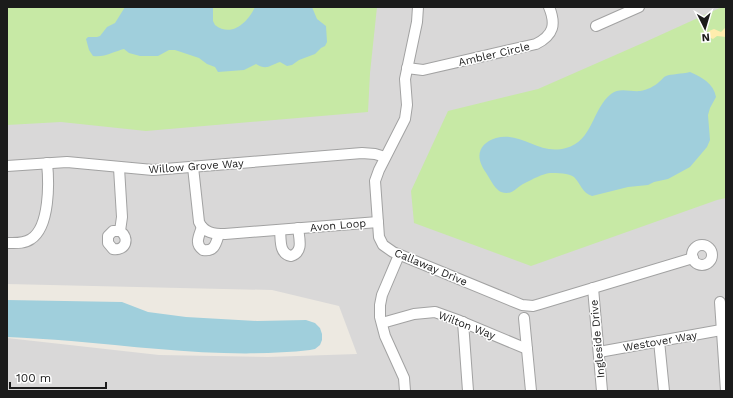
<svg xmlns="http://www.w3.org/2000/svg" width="733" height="398" font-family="'Work Sans',sans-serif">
<rect width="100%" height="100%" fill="#ede9e1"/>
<path fill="#d9d8d8" d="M7,7H726V391H7V338L159,355L268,357L357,354L339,306L272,290L7,284Z"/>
<g fill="#c7e9a5">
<path d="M7,7H377L370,73L368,112L146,131L61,122L7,125Z"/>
<path d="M722,7H726V198L717,200L531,266L414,223L411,191L448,111L538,89L645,42Z"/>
</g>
<path fill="#ffedad" d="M725,28L726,29V37L717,36L713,39L709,37L707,34L709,31L714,29L721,32Z"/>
<g fill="#a0cfdc">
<path d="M125,7H213V21L215,25C232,38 248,22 255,7H312L317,19L326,26L327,42L325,46L321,48L315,54L299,60L292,65L287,66L280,62C270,65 267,71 256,64L244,70L218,72L215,67L207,64L199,58L175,50H169L158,56H140L129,53L124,49C115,51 104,58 93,56L89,50L86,39L88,37H97L100,36L107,27L115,23Z"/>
<path d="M690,72C702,77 714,84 716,97L710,108L708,115L710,140L707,147L690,167L668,179L654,182L648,185L628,187L592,196C582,193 581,184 574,177C569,173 557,173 550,173C542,174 533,179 525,183C516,187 513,196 501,192C496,190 491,181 488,176C486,172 483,169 482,166C475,152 483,142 496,138C521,131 539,156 566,148C593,141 592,109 611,94C619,87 631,92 640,91C647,90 655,86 659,82C662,80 663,77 666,76C671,74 682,74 690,72Z"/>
<path d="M7,300L122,302L148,312L186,317L257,321L306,320L315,323L320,328L322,334V340L320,345L315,349L310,350C230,359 151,348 71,341C50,339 28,338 7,337Z"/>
</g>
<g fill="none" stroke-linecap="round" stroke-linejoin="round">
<defs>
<g id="minor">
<path d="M418,7L417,22L405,79L407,105L405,119L379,170L375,181L379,237L383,245L393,252L522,305L533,306L540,304L693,258"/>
<path d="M596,26L639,7"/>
<path d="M407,68L423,70L536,44C554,35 556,24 549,7"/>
<path d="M7,166L67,162L153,170L362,153L375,154L385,157"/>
<path d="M193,167L199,222C204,233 214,234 225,234L378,222"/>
<path d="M119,168L122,217L120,231C130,238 126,251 113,249L108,243V236L113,231H120"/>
<path d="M202,227C199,236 194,244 203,250C215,252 216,243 219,234"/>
<path d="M280,230C281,240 279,254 291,256C304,252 299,238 298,228"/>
<path d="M7,243C15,243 24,244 31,239C50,227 49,182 47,163"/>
<circle cx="702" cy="255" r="10"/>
<path d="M399,255L382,295L380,305V317L385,336L404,378L405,391"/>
<path d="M593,288L602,391"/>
<path d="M720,302L726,391"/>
<path d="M524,318L531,391"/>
<path d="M463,322L468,391"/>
<path d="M382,323L414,314L435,312L460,321L527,349"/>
<path d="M659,341L664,391"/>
<path d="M599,352L721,330"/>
</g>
</defs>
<use href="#minor" stroke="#a2a2a2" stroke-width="12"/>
<use href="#minor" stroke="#fff" stroke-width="10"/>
</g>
<g text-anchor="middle" stroke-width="3" stroke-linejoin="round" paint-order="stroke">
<g font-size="11" fill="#1b1b1b" stroke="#fff">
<text transform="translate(494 54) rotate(-13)" y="4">Ambler Circle</text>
<text transform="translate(196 166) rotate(-4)" y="4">Willow Grove Way</text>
<text transform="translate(338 225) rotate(-5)" y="4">Avon Loop</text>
<text transform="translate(431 267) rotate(23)" y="4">Callaway Drive</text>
<text transform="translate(467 325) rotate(21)" y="4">Wilton Way</text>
<text transform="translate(597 339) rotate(-95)" y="4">Ingleside Drive</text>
<text transform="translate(660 341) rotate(-10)" y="4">Westover Way</text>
</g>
</g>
<rect width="733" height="398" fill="none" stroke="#1b1b1b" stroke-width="16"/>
<g transform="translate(705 28) rotate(175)" stroke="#ffffff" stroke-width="3" paint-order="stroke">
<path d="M0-3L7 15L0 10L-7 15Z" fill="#1b1b1b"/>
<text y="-6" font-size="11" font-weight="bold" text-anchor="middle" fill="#1b1b1b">N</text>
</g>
<path d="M10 382v6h96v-6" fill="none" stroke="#1b1b1b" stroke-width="2"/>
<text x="16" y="382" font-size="12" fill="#1b1b1b" stroke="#ffffff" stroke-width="3" paint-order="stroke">100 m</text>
</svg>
